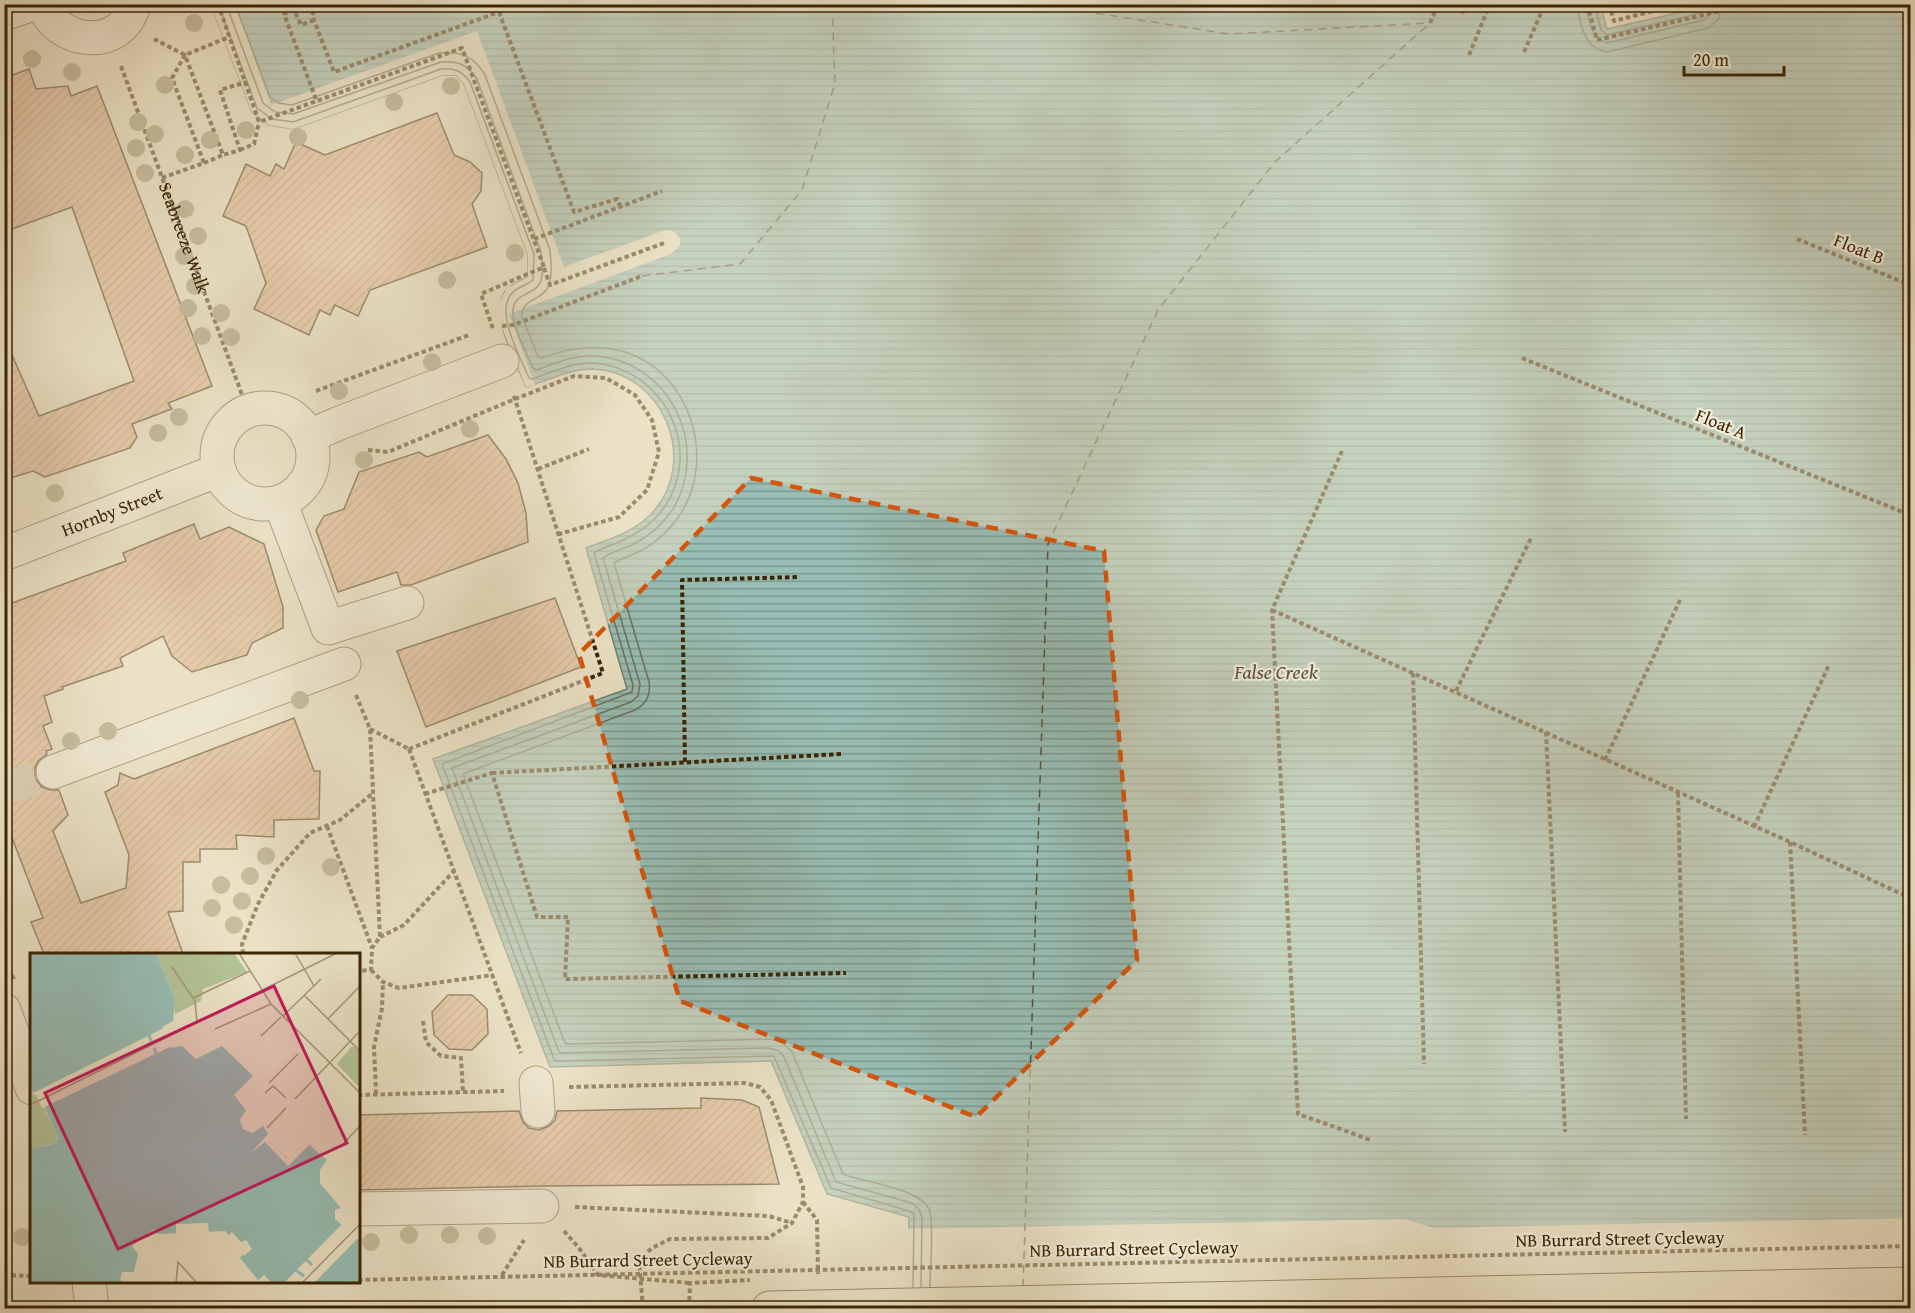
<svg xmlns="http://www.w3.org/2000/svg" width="1915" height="1313" font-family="'Gentium Book Plus',serif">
<defs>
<pattern id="water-rules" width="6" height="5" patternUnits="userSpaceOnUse" patternTransform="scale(1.5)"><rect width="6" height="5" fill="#98beb5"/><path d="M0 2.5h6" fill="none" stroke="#7d9a91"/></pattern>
<pattern id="building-hatch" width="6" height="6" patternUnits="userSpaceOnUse" patternTransform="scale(1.5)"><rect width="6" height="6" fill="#e3b18c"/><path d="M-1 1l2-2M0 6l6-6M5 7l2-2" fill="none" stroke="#b99070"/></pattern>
</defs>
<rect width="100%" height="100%" fill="#ebe2c6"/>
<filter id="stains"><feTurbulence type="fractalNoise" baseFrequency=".00333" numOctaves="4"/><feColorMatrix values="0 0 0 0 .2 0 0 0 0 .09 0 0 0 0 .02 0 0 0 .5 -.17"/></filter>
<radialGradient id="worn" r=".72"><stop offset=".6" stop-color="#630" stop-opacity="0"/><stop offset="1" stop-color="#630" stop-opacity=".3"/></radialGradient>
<path fill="url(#water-rules)" stroke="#73806e" stroke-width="1.5" d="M1600,4L1607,29L1712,5H1910V1308H907L909,1217L827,1194L771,1061L550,1067L433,759L627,689L586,548C610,539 635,532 653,512C700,459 662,371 592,369C569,369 548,381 526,387C517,363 486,311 507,289C512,284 522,280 528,277V255L464,84L456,75H443L293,129L269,125L252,112L211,5Z"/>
<g fill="#ebe2c6">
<path d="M211,5H235L271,105L477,31L564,267L665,230L672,231L677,234L680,239V245L671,254L509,314L535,385L526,387L499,320V303L507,288L528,277V255L464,84L456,75H443L293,129L269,125L252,112Z"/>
<path d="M1910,1218V1308H904L905,1229L1405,1219L1433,1228Z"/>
</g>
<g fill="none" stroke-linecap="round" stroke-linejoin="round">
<g stroke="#6a715c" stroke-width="1.5">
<path d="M218,4L257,108L272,119L293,122L441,69C455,68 462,71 470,82L534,254L533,280C527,285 518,287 513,292C493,310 521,358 529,378L532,379C552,372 573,362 594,363C663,368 704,448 665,506C653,525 634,536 614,544C607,547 599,549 594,553L633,685L632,692L442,764L554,1059L556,1061L774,1056L831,1188L909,1211L914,1214L913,1287"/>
<path d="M226,4L263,103L275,112L293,114L441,62C458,61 467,64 477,79L541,252C542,260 543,273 541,281C535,297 511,291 513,315C514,330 527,354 533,368L537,370C555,363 574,355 594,356C669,360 711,445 673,509C663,524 648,537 632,545C623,549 611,552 603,558L640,684L638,696L631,702L452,768L559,1052L562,1053L769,1048L779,1051L784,1057L836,1182L912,1203L919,1209L922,1217L921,1287"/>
<path d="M235,4L270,97L278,103L292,105L439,53C460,51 474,56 485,75L550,250C551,262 553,279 547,289C539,301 521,300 522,316L538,357L542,358C569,348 593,344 622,351C690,370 718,459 679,516C668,532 652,546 634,554C627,557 620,559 614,563L649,682C651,694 646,704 635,710L463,774L565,1043L568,1044L770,1039L782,1042L792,1052L843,1174C864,1183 924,1188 930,1212C934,1228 930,1268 930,1287"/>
<path d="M1578,4C1579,24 1585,49 1607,52L1708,28L1718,20L1723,4"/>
<path d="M1587,4C1588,19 1591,40 1607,43L1704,20L1712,13L1714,4"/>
<path d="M1594,4L1601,30L1607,35L1701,13L1705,10L1706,4"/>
</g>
<g stroke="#575238" stroke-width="1.5" stroke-dasharray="8 6" stroke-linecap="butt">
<path d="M1070,4L1082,11L1229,34L1429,23"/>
<path d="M642,276L740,264L802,190L835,83L832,4"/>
<path d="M1023,1287L1048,544L1158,310L1275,162L1430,23"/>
</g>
</g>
<g fill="url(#building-hatch)" stroke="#3b2403" stroke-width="1.5">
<path d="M29,69L36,89L68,86L71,96L97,86L212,386L168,403L172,409L132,424L137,437L130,448L45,477L33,471L4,480V337L39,416L134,381L72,207L4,232V78Z"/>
<path d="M437,113L454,155L470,162L482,173L481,191L472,204L487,247L370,290L358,316L335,305L330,315L320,310L309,335L254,309L266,283L246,226L223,216L246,164L270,176L276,164L284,169L296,142L325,155Z"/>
<path d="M488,435L506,459L518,483L526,513L528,542L411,585H401L397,572L338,592L316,530L324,516L344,509L359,472L419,452L427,457Z"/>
<path d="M194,524L200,539L229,527L264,544L283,607V628L252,643L247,655L192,672L172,656L163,636L120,658L123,666L62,687L63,689L44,696L52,722L43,726L52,749L46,751L47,754L38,761L35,768V778L42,787L50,790H59L68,815L53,831L81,903L126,888L129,855L105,792L118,785L120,773L134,779L294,718L314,771H320L319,819L274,820V837L236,835L237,849H200V862H183V911L168,912L183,954H44L31,922L43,918L4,817V606L126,561L123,553Z"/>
<path d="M555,598L581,667L426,727L397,651Z"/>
<path d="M448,995H472L487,1009L488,1034L472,1050L449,1049L434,1035L432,1012Z"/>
<path d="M701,1098L742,1100L759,1107L779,1184L542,1186L358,1190V1115L519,1111L523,1122L529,1128L539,1130L549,1126L555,1120L557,1111L701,1108Z"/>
</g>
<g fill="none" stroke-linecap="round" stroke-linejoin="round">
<path stroke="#c8bc9f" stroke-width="33" stroke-dasharray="33 16" stroke-linecap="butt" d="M4,789L53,772"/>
<defs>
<g id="minor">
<path d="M42,4C59,46 122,52 134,4"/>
<path d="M4,14L33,4"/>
<circle cx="265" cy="456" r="48"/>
<path d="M308,437L337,424L502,361"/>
<path d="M280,502L328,628L407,603"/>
<path id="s2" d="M4,554L219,470"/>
<path d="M53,772L344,664"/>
<path d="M4,1010L32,1088"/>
<path d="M536,1083L538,1111"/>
<path d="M358,1209L542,1206"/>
<path d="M89,1282L92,1308"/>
</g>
<path id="major" d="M769,1308L1910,1284"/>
</defs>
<use href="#minor" stroke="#675434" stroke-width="35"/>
<use href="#major" stroke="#3b2403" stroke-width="35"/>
<g stroke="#3b2403" stroke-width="4" stroke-dasharray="4.5 3" stroke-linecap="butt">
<path d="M218,4L259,122L462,48L544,267L481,294L493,329"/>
<path d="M317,4L312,15L334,72L521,4"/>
<path d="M1426,4L1436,9L1438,4"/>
<path d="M1447,4L1463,12L1467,4"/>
<path d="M1587,4L1597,40L1750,4"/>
<path d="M1609,4L1614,21L1680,4"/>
<path d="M499,12L574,212L617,199L620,206"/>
<path d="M314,20L301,25L294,10L284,14L317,102"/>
<path d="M1430,23L1436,9"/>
<path d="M154,39L185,55L229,37"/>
<path d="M1524,52L1545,4"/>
<path d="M1469,55L1490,4"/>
<path id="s1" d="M121,66L248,411"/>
<path d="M240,150L254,144L259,122"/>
<path d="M204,163L223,155"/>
<path d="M162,178L204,163L172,78L185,55L223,155L240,150L220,90L246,82"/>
<path d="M534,239L662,191"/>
<path d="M1797,239L1910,285"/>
<path d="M544,268L550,285L664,243"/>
<path d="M502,326L513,325L642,276"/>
<path d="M1522,358L1910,515"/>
<path d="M316,391L469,335"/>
<path d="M368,450L388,452L515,399L574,376L606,378L635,395L652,420L659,452L647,490L619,517L559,534"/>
<path d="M1342,451L1272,610L1298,1114L1371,1140"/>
<path d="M538,469L589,449"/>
<path d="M1272,610L1790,842L1906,896L1910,884"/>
<path d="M1413,673L1424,1064"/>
<path d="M1456,691L1531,538"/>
<path d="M356,695L370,729L380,937L372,948L371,970L358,971"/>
<path d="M370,729L409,749"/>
<path d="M1546,732L1565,1132"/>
<path d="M409,749L603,673L513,393"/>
<path d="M409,749L521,1053"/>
<path d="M1605,760L1680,600"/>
<path d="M685,762L682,580L800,577"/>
<path d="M492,773L841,754"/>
<path d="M1678,793L1686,1119"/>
<path d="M425,794L492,773L537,917H568L565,979L846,973"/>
<path d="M327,826L372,948"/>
<path d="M1754,827L1829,665"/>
<path d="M1790,842L1805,1135"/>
<path d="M1906,896L1910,1161"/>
<path d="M380,937L404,925L454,871"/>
<path d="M4,954L14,980"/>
<path d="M243,954L242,944L258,904L277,870L310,833L340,820L373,793"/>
<path d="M371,970L383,982L399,988L493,975"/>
<path d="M423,1021L426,1042L441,1056L461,1058L463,1092"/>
<path d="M569,1087L745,1083L760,1087L771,1100L803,1187V1202L792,1223L768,1238L670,1239L652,1248L639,1260L643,1308"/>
<path d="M376,1094L374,1047L382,1008L383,982"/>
<path d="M358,1095L504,1091"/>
<path d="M803,1202L817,1220L818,1274"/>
<path d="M575,1207L769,1216L792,1223"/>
<path d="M564,1231L579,1248L598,1275L690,1283"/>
<path d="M4,1275L32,1276"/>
<path d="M502,1275L524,1240"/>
<path d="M230,1282H278"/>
<path d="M689,1308L690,1283L750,1280"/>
</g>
<use href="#minor" stroke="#f2ecda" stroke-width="33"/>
<use href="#major" stroke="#ebe2c6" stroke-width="33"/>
<path stroke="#3b2403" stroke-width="4" stroke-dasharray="4.5 3" stroke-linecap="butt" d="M358,1280L1910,1246"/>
</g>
<g fill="#9b906f">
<circle cx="194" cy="23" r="9"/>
<circle cx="32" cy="59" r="9"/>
<circle cx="72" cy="72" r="9"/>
<circle cx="165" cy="85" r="9"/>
<circle cx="451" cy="86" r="9"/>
<circle cx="394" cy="102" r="9"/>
<circle cx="138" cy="122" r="9"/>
<circle cx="246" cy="130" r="9"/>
<circle cx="155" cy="134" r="9"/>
<circle cx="298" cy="137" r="9"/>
<circle cx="210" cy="140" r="9"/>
<circle cx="136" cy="148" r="9"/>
<circle cx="185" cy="155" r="9"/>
<circle cx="145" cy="173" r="9"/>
<circle cx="185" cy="209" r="9"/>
<circle cx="198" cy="236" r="9"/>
<circle cx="515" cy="253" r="9"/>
<circle cx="184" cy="256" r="9"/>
<circle cx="447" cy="280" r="9"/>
<circle cx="195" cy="286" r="9"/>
<circle cx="188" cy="308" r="9"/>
<circle cx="221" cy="313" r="9"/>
<circle cx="202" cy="336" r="9"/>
<circle cx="231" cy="337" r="9"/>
<circle cx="432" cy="362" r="9"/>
<circle cx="339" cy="391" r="9"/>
<circle cx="179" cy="417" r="9"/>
<circle cx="470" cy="429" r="9"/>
<circle cx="158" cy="433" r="9"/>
<circle cx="364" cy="460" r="9"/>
<circle cx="55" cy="493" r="9"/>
<circle cx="300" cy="700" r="9"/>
<circle cx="108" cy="731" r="9"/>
<circle cx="71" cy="741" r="9"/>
<circle cx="266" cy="856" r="9"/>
<circle cx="331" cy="867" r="9"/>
<circle cx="250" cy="876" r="9"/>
<circle cx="221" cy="885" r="9"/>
<circle cx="242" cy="901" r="9"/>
<circle cx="212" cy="908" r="9"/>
<circle cx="234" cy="925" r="9"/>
<circle cx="409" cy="1235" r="9"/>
<circle cx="450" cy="1235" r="9"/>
<circle cx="487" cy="1236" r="9"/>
<circle cx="22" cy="1237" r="9"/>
<circle cx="371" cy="1242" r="9"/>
</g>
<path d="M0 0H1915V1313H0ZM751,478L1104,551L1137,960L976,1117L680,1001L579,654Z" fill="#ebe2c6" fill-opacity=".55" fill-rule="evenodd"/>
<path fill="none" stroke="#d7540b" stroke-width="4.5" stroke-dasharray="12 8" stroke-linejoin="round" d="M751,478L1104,551L1137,960L976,1117L680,1001L579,654Z"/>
<g text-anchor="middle" stroke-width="4.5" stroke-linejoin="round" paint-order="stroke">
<g font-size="18" fill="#3b2403" stroke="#f2ecda">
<text dy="6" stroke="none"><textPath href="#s1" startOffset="183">Seabreeze Walk</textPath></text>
<text transform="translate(1859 249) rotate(22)" y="6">Float B</text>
<text transform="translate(1721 424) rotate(22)" y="6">Float A</text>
<text dy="6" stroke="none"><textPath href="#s2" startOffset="116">Hornby Street</textPath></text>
<text transform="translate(1620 1239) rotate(-1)" y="6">NB Burrard Street Cycleway</text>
<text transform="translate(1134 1249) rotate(-1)" y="6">NB Burrard Street Cycleway</text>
<text transform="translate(648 1260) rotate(-1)" y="6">NB Burrard Street Cycleway</text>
</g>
<g font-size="20" font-style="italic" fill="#575238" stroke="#f2ecda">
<text x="1276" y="679">False Creek</text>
</g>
</g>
<g transform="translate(30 953)">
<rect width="330" height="330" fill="#ebe2c6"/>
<path d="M126,0H204L217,19L173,36L171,48L145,61L142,38ZM322,93L330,98V135L307,111ZM0,138L7,139L27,183L26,190L0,196Z" fill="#b4c497"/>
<path d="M0,0H126L145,46L143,68L132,74L141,95L152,93L166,106L192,93L223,123L204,142L216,157L210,167L213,176L223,180L233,173L240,179V189L258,206L278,190L297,207L290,217V230L311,255L305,257V266L330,288V330H242L234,322L228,327L210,305L214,300L195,278L128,281L124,276L102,293L108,301L104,319H92L90,327L96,330H0V196L24,191L28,185L8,139L0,138Z" fill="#98beb5"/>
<path d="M146,69L135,76L144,92L12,155L6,142L1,141ZM233,173L240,179V189L257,206L278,190L297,207L279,192L258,213L235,189L222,199L238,181ZM314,269L330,283L284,330H254ZM178,270L179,280L146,282V271ZM202,279L211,289L216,287L222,296L214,303L198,283Z" fill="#ebe2c6"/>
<path fill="none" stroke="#98beb5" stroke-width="3" d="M69,0L96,18L104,17L102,33L121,88M124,95L162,183L161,217L145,266M225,193L214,199L211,212L213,226L232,264M146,266L187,249L209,250L243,273L282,312M234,269L248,297L245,321M246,321L263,315L274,323"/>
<path fill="none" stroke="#a59678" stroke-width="1.5" d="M209,0L241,51L330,140M265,0L284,33M142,14L165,48L167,69L163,71M274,42L330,98M163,45L220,18M253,63L291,26M298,66L330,33M185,76L241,51M231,83L251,64M239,130L268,101M235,140L243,133L256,145M265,146L330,78M0,152L307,0M237,175L256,155M312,192L330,173M146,330L148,309L167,330M272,330L330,271"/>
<path fill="#c2185b" fill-opacity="0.15" stroke="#c2185b" stroke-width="3" d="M244,33L317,190L88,296L15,140Z"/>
<rect width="330" height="330" fill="none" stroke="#3b2403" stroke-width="3"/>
</g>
<rect width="1915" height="1313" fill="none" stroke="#ebe2c6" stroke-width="24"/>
<rect x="6" y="6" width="1903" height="1301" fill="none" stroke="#3b2403" stroke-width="3"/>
<rect x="12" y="12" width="1891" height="1289" fill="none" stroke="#3b2403" stroke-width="1.5"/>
<path d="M1684 66v9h100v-9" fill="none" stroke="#3b2403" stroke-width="3"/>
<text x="1693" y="66" font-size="18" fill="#3b2403" stroke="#f2ecda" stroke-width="4.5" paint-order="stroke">20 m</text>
<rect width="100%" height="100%" filter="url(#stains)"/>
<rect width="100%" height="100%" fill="url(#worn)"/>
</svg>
